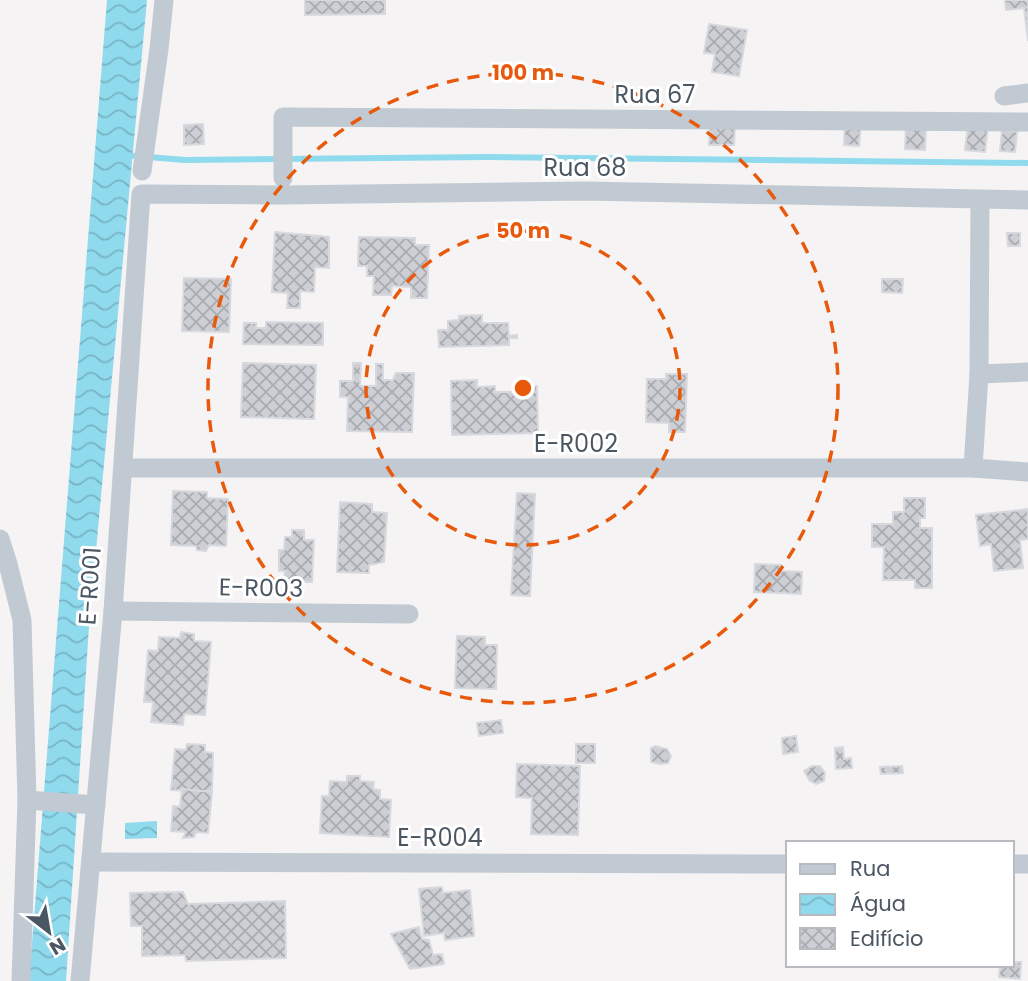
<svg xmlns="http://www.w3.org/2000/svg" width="1028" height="981" font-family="Poppins,sans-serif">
<defs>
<pattern id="water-waves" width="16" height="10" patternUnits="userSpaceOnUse" patternTransform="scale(1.75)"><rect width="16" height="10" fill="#90daee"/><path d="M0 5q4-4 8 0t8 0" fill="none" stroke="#78b4c4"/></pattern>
<pattern id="building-cross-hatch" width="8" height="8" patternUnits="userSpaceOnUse" patternTransform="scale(1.75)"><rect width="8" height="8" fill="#cdcfd5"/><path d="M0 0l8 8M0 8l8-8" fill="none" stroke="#a8abb0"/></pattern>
</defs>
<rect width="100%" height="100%" fill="#f5f3f3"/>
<g fill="url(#water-waves)">
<path d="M107,0H147L89,626L66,981H29Z"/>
<path d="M157,821V838L125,839V823Z"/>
</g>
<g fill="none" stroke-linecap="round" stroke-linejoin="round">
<path stroke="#90daee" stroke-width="6" d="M124,155L185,160L488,157L1028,163"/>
</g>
<g fill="url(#building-cross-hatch)" stroke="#d7d9de" stroke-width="2">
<path d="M305,0H385V14L305,15Z"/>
<path d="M1005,0H1028V41L1024,8L1006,10Z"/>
<path d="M709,24L747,30L739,76L712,72L715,54L704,53Z"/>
<path d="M710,122H735L734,145H709Z"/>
<path d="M845,122L861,123L859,146L844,145Z"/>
<path d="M203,124L204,144L184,145V125Z"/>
<path d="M968,125L988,127L985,152L965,150Z"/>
<path d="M906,126L926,127L925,150L905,149Z"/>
<path d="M1002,130L1017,132L1015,152L1000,151Z"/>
<path d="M275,232L329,237V268L315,267L314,292L300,291V308H287L288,293L272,292Z"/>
<path d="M1007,233H1020V246H1008Z"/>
<path d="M359,237L415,238V245H429L427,298H411V287L392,286L391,295H373L374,276H367V266H358Z"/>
<path d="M184,278L231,279L229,332L182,331Z"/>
<path d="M882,279H903L902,293L882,292Z"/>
<path d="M482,315V323H508L509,336L517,335V338H509V345L439,347L438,330H448V321L459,320V316Z"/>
<path d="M266,322L323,323V345L243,344L244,323H256V328H266Z"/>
<path d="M243,363L316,365L314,419L241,417Z"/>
<path d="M353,363H361L360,386H376V364H383V380H393L396,373H414L412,432L347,431L348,397H340V381H353Z"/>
<path d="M666,374H687L685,432H669V423L646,422L647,379H666Z"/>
<path d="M477,380V387L495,386V392H522V386H537L538,433L452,435L451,381Z"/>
<path d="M173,491L207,492V498L228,499L226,546L209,545L206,551L197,550L196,546L171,545Z"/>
<path d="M517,493L535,494L530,596L511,595Z"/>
<path d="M904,498H925V518H920V528H932V588H915V580H883L884,547H872V524H893V512H904Z"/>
<path d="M340,502L372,504V512L387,513L384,562L369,565V573L337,572Z"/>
<path d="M1028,509V539L1020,540L1023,568L994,571L991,544L980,546L976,515Z"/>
<path d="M292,530H304V540H314L312,582H284L285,571H279V550H284L285,537H292Z"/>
<path d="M755,564L781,565V571L802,572L801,594L754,592Z"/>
<path d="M181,632L194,634V641L211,642L205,715L184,714L183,725L151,722L153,702H144L148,650L158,651L159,637L180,638Z"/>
<path d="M457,636L485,637V645H497L496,689L455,688Z"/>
<path d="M501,720L503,733L479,736L477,723Z"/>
<path d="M796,736L798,752L783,754L782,738Z"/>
<path d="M187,744L205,745V752L213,753L212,792L171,790L175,749L186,750Z"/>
<rect x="576" y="744" width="19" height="19"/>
<path d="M655,746L667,749L671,756L668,763L660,764L651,762V748Z"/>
<path d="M843,747L844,759L851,758L852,768L836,769L835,748Z"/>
<path d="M517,764L580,766L578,835L531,834L532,798L516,797Z"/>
<path d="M812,766H820L825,773L824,781L816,784L810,781L804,771Z"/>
<path d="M902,766L903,773L881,774L880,767Z"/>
<path d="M347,776H360V781L374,782L373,789L380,790V799L391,800L389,837L320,833L322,796H329L330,781L347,782Z"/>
<path d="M182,789L212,792L208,833L196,832L194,837L183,838L186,832L171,831L173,806L180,807Z"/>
<path d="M442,887L443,893L470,890L474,936L445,940L444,933L424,936L419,889Z"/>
<path d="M183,892L188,904L285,901L286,958L186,961L185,955L142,956V926H131L130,893Z"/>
<path d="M419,927L422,939L429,940L433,955L442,954L444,964L410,969L391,934Z"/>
<path d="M1012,962H1021L1020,979L999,977L1000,965H1012Z"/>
</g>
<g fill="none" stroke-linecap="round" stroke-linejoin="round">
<g stroke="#c1cad2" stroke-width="19">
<path d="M1004,96L1028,93"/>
<path d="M142,171L159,49L164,0"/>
<path d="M283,178V117L1028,122"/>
<path d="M979,374L1028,372"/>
<path d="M124,468H973L1028,472"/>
<path d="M973,468L979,374L980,200"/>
<path d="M0,539L8,564L22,620L27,800L21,981"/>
<path d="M113,611L409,614"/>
<path d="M27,800L96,805"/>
<path d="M91,862L788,864"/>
<path d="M1012,864H1028"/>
<path d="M80,981L113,611L141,194L282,195L586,191L1028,200"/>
</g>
</g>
<g fill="none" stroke="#e8590c" stroke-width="3.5" stroke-dasharray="12 9">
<circle cx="523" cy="388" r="157"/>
<circle cx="523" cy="388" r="315"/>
</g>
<g text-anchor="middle" stroke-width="6" stroke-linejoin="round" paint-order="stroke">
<g font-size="24" fill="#4a5661" stroke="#fff">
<text x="655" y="103">Rua 67</text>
<text x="585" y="176">Rua 68</text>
<text x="576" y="452">E-R002</text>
<text transform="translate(90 586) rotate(-86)" y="8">E-R001</text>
<text transform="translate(261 588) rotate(1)" y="8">E-R003</text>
<text x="440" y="846">E-R004</text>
</g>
</g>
<circle cx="523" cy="388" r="10" fill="#e8590c" stroke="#fff" stroke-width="3.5"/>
<g font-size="21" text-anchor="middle" font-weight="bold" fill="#e8590c" stroke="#fff" stroke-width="6" stroke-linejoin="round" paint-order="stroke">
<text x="523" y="80">100 m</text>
<text x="523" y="238">50 m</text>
</g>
<rect x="786" y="841" width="228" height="126" fill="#ffffff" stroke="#b7bbc0" stroke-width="2"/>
<rect x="800" y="864" width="35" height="10" fill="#c1cad2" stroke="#b7bbc0" stroke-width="2"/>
<text x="850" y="876" font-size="21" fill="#4a5661">Rua</text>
<rect x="800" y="894" width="35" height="21" fill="url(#water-waves)" stroke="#b7bbc0" stroke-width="2"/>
<text x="850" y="911" font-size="21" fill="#4a5661">Água</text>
<rect x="800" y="928" width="35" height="21" fill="url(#building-cross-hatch)" stroke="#b7bbc0" stroke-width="2"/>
<text x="850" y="946" font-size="21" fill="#4a5661">Edifício</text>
<g transform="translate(49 932) rotate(149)" stroke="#ffffff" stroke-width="5" paint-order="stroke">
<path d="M0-5L12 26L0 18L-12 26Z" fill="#4a5661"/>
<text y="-10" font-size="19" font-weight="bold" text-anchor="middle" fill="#4a5661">N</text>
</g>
</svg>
